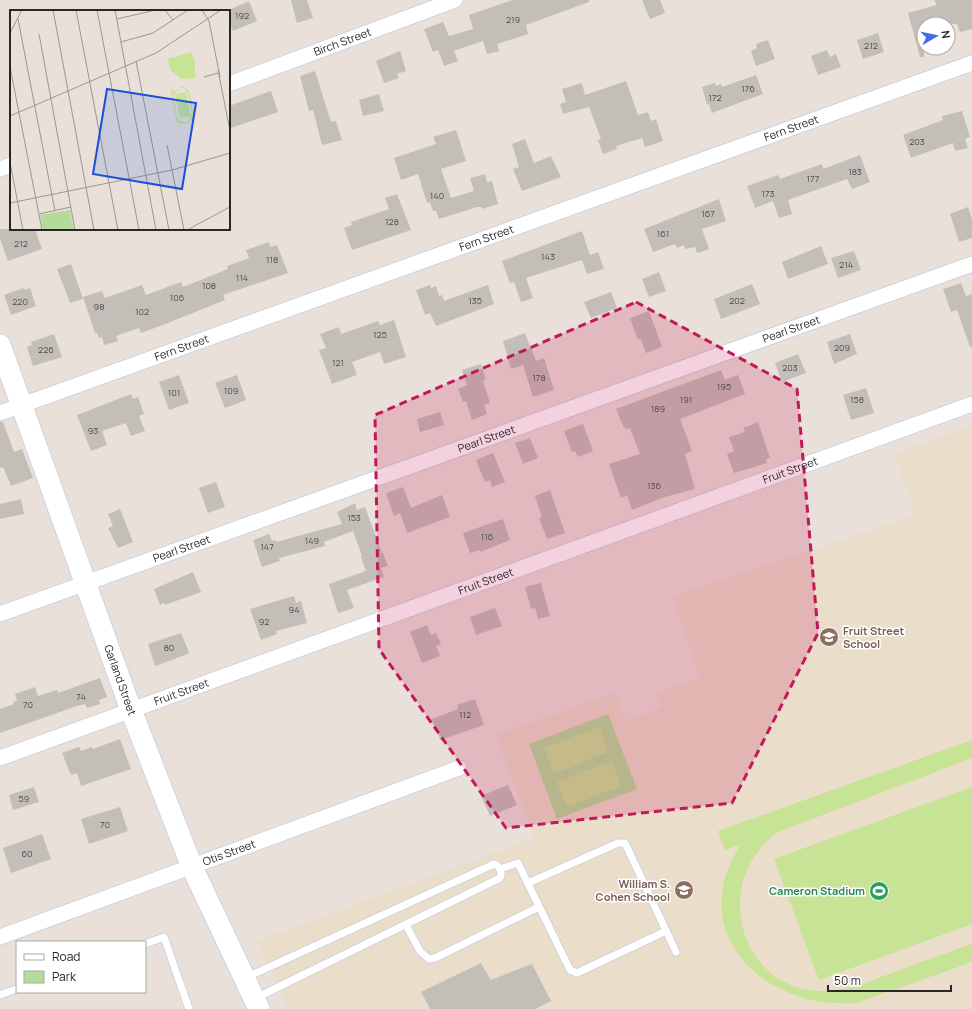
<svg xmlns="http://www.w3.org/2000/svg" width="972" height="1009" font-family="Manrope,sans-serif">
<rect width="100%" height="100%" fill="#e9e1d9"/>
<path fill="#eaddc9" d="M972,426V1009H288L257,941L534,838L496,735L615,693L625,721L661,708L657,693L700,678L673,597L916,515L894,454Z"/>
<path fill="#b4dc98" d="M608,714L637,789L557,819L529,744Z"/>
<g fill="#c7e395">
<path d="M599,727L608,752L554,774L544,748Z"/>
<path d="M972,740V758L778,832C712,878 736,987 819,991C846,992 870,981 895,972C921,962 946,953 972,944V962L856,1003C758,1009 685,928 741,844L725,850L718,831Z"/>
<path d="M612,761L621,786L567,807L557,782Z"/>
<path d="M972,787V924L819,980L774,859Z"/>
</g>
<g fill="#c4beb9">
<path d="M291,0H307L313,18L297,23Z"/>
<path d="M512,0H589V2L526,25L528,34L497,44L499,51L487,54L483,41L454,51L458,61L444,66L438,50L433,52L424,29L443,22L449,36L473,29L469,15Z"/>
<path d="M642,0H660L665,13L650,19Z"/>
<path d="M934,0H972V29L960,32L957,24H924V57H920L908,13L937,5Z"/>
<path d="M249,1L257,21L233,31L229,21V10Z"/>
<path d="M878,33L884,52L863,59L857,40Z"/>
<path d="M768,40L775,59L756,66L751,51L757,48L756,44Z"/>
<path d="M827,50L830,57L836,54L841,67L818,75L811,56Z"/>
<path d="M400,51L406,71L397,74L399,78L384,83L376,61Z"/>
<path d="M315,71L331,122L336,121L342,140L322,145L313,110L309,111L300,76Z"/>
<path d="M756,75L763,94L712,113L709,104L707,105L702,87L715,83L716,86L721,84L722,87Z"/>
<path d="M626,81L638,115L648,112L651,121L656,119L663,141L645,147L642,138L616,146L617,149L603,154L598,140L601,139L589,107L563,114L560,104L566,102L562,89L582,83L585,95Z"/>
<path d="M271,91L278,112L231,128L229,121V106Z"/>
<path d="M379,94L384,111L363,116L359,100Z"/>
<path d="M962,111L970,137L965,139L968,148L955,151L953,143L911,158L903,135L943,120L942,116Z"/>
<path d="M456,130L466,161L441,169L451,198L474,191L470,178L485,174L487,182L492,181L498,204L482,209V207H477L439,219L436,211H433L430,202L427,203L418,174L401,180L394,158L436,144L433,137Z"/>
<path d="M525,139L534,163L551,156L561,177L522,191L513,169L519,167L512,144Z"/>
<path d="M860,155L870,182L852,189L847,179L788,200L792,214L779,218L773,201L755,208L747,186L778,175L780,179L822,164L823,169Z"/>
<path d="M397,194L411,230L352,250L344,228L352,225L351,222L389,209L385,198Z"/>
<path d="M719,199L726,221L702,229L709,249L697,253L695,247L685,249L684,245L677,248L675,244L653,252L644,229Z"/>
<path d="M968,207L972,219V238L959,242L950,214Z"/>
<path d="M0,229H35L42,249L8,261L0,239Z"/>
<path d="M582,231L590,255L598,252L604,269L587,274L582,260L526,278L533,298L521,302L514,282L510,283L502,261Z"/>
<path d="M269,242L270,247L277,245L288,273L223,295L225,300L168,323L141,333L139,328L116,336L118,341L104,345L102,337L99,338L97,333H95L83,297L102,291L105,298L142,285L146,295L181,282L183,287L228,269L227,266L249,258L246,250Z"/>
<path d="M821,246L828,264L788,279L782,262Z"/>
<path d="M854,251L861,270L838,278L831,258Z"/>
<path d="M71,264L83,299L70,303L57,269Z"/>
<path d="M659,272L666,291L649,297L642,279Z"/>
<path d="M961,283L966,296L972,294V347H970L957,310L951,312L943,289Z"/>
<path d="M752,284L760,304L721,319L714,299Z"/>
<path d="M430,285L431,288L436,286L439,296L442,295L444,301L488,285L494,304L436,326L430,313L425,315L416,290Z"/>
<path d="M24,288L25,290L30,288L36,306L11,315L4,295Z"/>
<path d="M611,292L617,308L591,318L584,302Z"/>
<path d="M649,311L662,347L646,353L641,339L638,340L630,318Z"/>
<path d="M394,320L406,357L384,364L380,352L352,362L357,375L332,384L319,350L326,348L320,334L339,327L341,334L378,321L380,325Z"/>
<path d="M525,333L536,361L544,358L554,390L533,397L523,365L511,369L503,341Z"/>
<path d="M54,334L62,357L33,366L27,347L32,345L31,342Z"/>
<path d="M850,334L857,354L834,364L827,342Z"/>
<path d="M798,354L806,373L782,382L775,363Z"/>
<path d="M481,364L486,380L483,381L490,403L484,405L487,414L472,420L466,401L463,402L458,389L467,385L462,370Z"/>
<path d="M721,370L725,380L738,375L745,394L680,419L692,451L685,454L695,489L665,497L632,510L627,495L621,498L609,464L640,454L630,428L626,430V428H624L616,409Z"/>
<path d="M179,375L189,403L169,410L159,382Z"/>
<path d="M237,375L246,400L225,408L215,383Z"/>
<path d="M866,388L874,413L851,420L843,395Z"/>
<path d="M131,394L133,399L138,397L144,414L139,416L145,431L131,436L126,423L102,431L107,445L91,451L77,415Z"/>
<path d="M440,412L444,425L420,432L417,419Z"/>
<path d="M0,422H3L14,452L22,449L33,478L11,486L3,467L0,468Z"/>
<path d="M758,422L770,458L766,459L767,463L734,473L727,454L734,451L729,437L745,432L743,428Z"/>
<path d="M583,424L593,451L578,457L575,451L572,452L564,431Z"/>
<path d="M530,438L538,458L523,464L515,443Z"/>
<path d="M493,453L505,482L492,487L490,480L485,482L476,460Z"/>
<path d="M216,482L225,507L208,513L199,488Z"/>
<path d="M403,487L411,508L442,495L450,517L407,533L400,513L394,516L386,493Z"/>
<path d="M550,490L565,533L547,539L539,518L542,517L535,496Z"/>
<path d="M21,499L24,514L0,519V504Z"/>
<path d="M355,503L357,510L365,507L382,553H383L388,566L381,568L384,577L347,590L354,608L338,613L329,584L366,571L361,557L362,556L353,531L324,542L325,546L279,558L280,561L262,567L253,540L269,534L272,541L276,540V542L342,524L337,512Z"/>
<path d="M120,509L133,542L118,548L108,528L113,526L108,514Z"/>
<path d="M503,519L510,540L480,552V550L470,553L463,533Z"/>
<path d="M193,572L201,592L165,605L164,603L160,605L154,589Z"/>
<path d="M541,583L550,616L538,619L535,608L531,609L525,587Z"/>
<path d="M294,596L296,603L301,601L307,623L276,631L277,634L261,640L250,609Z"/>
<path d="M495,608L502,626L476,635L470,617Z"/>
<path d="M427,625L431,635L436,633L441,644L436,646L440,656L422,663L410,632Z"/>
<path d="M181,633L189,652L188,654L155,666L148,644Z"/>
<path d="M100,678L107,697L99,700L100,704L87,708L85,704L77,706L0,733V709L14,704L13,702L17,701L15,694L35,687L38,696L57,690L58,693Z"/>
<path d="M475,699L484,725L440,740L432,719L458,709L457,705Z"/>
<path d="M120,739L131,769L81,786L77,773L71,775L62,753L79,747L81,751L92,747L93,749Z"/>
<path d="M508,785L517,805L490,816L481,796Z"/>
<path d="M34,787L39,802L13,810L9,795Z"/>
<path d="M120,807L128,831L89,844L81,819Z"/>
<path d="M42,834L51,859L11,873L3,848Z"/>
<path d="M481,963L491,980L532,964L551,1001L535,1009H430L421,992Z"/>
</g>
<g fill="none" stroke-linecap="round" stroke-linejoin="round">
<defs>
<g id="lane">
<path d="M500,869L518,863L570,970L577,973L666,931"/>
<path d="M528,883L618,843H625L676,952"/>
<path d="M406,925L420,951L429,959L435,958L539,907"/>
<path d="M145,944L164,937L189,1009"/>
<path d="M245,978L494,864L497,865C500,869 503,874 500,878L256,998"/>
<path d="M0,995L17,989"/>
</g>
<g id="street">
<path id="s1" d="M229,84L455,0"/>
<path d="M0,169L11,165"/>
<path id="s2" d="M0,413L972,63"/>
<path id="s3" d="M0,614L972,264"/>
<path id="s4" d="M0,758L972,404"/>
<path id="s5" d="M0,937L459,768"/>
</g>
<g id="secondary">
<path id="s6" d="M0,345L131,710L192,867L259,1009"/>
</g>
</defs>
<use href="#lane" stroke="#ced3df" stroke-width="9"/>
<use href="#street" stroke="#ced3df" stroke-width="17"/>
<use href="#secondary" stroke="#ced3df" stroke-width="23"/>
<use href="#lane" stroke="#fff" stroke-width="7"/>
<use href="#street" stroke="#fff" stroke-width="15"/>
<use href="#secondary" stroke="#fff" stroke-width="21"/>
</g>
<path fill="#c2185b" fill-opacity="0.2" stroke="#c2185b" stroke-width="3" stroke-dasharray="8 5" stroke-linejoin="round" d="M636,302L797,389L818,633L732,803L506,828L379,649L375,415Z"/>
<defs>
<symbol id="school-disc" viewBox="-11 -11 22 22"><circle r="9.5" fill="#8d6e63" stroke="#fff"/><path d="M0-5L7-2L0 1L-7-2ZM-4 1L0 2.5L4 1V4Q0 6-4 4Z" fill="#fff"/></symbol>
<symbol id="stadium-disc" viewBox="-11 -11 22 22"><circle r="9.5" fill="#2e9e5b" stroke="#fff"/><path d="M0-5a6.5 5 0 1 0 0 10a6.5 5 0 1 0 0-10ZM-3.5-1.8h7v3.6h-7Z" fill="#fff"/></symbol>
</defs>
<g fill-rule="evenodd">
<use href="#school-disc" x="818" y="626" width="22" height="22"/>
<use href="#school-disc" x="673" y="879" width="22" height="22"/>
<use href="#stadium-disc" x="868" y="880" width="22" height="22"/>
</g>
<g text-anchor="middle" stroke-width="3" stroke-linejoin="round" paint-order="stroke">
<g font-size="9" fill="#4e4d4c">
<text x="242" y="19">192</text>
<text x="513" y="23">219</text>
<text x="871" y="49">212</text>
<text x="748" y="92">176</text>
<text x="715" y="101">172</text>
<text x="917" y="145">203</text>
<text x="855" y="175">183</text>
<text x="813" y="182">177</text>
<text x="768" y="197">173</text>
<text x="437" y="199">140</text>
<text x="708" y="217">167</text>
<text x="392" y="225">128</text>
<text x="663" y="237">161</text>
<text x="21" y="247">212</text>
<text x="548" y="260">143</text>
<text x="272" y="263">118</text>
<text x="846" y="268">214</text>
<text x="242" y="281">114</text>
<text x="209" y="289">108</text>
<text x="177" y="301">106</text>
<text x="475" y="304">135</text>
<text x="737" y="304">202</text>
<text x="20" y="305">220</text>
<text x="99" y="310">98</text>
<text x="142" y="315">102</text>
<text x="380" y="338">125</text>
<text x="842" y="351">209</text>
<text x="46" y="353">226</text>
<text x="338" y="366">121</text>
<text x="790" y="371">203</text>
<text x="539" y="381">178</text>
<text x="724" y="390">195</text>
<text x="231" y="394">109</text>
<text x="174" y="396">101</text>
<text x="686" y="403">191</text>
<text x="857" y="403">158</text>
<text x="658" y="412">189</text>
<text x="93" y="434">93</text>
<text x="654" y="489">136</text>
<text x="354" y="521">153</text>
<text x="487" y="540">116</text>
<text x="312" y="544">149</text>
<text x="267" y="550">147</text>
<text x="294" y="613">94</text>
<text x="264" y="625">92</text>
<text x="169" y="651">80</text>
<text x="81" y="700">74</text>
<text x="28" y="708">70</text>
<text x="465" y="718">112</text>
<text x="24" y="802">59</text>
<text x="105" y="828">70</text>
<text x="27" y="857">60</text>
</g>
<g font-size="11" fill="#272727" stroke="#fff">
<text dy="4" stroke="none"><textPath href="#s1" startOffset="121">Birch Street</textPath></text>
<text dy="4" stroke="none"><textPath href="#s2" startOffset="841">Fern Street</textPath></text>
<text dy="4" stroke="none"><textPath href="#s2" startOffset="517">Fern Street</textPath></text>
<text dy="4" stroke="none"><textPath href="#s3" startOffset="841">Pearl Street</textPath></text>
<text dy="4" stroke="none"><textPath href="#s2" startOffset="193">Fern Street</textPath></text>
<text dy="4" stroke="none"><textPath href="#s3" startOffset="517">Pearl Street</textPath></text>
<text dy="4" stroke="none"><textPath href="#s4" startOffset="841">Fruit Street</textPath></text>
<text dy="4" stroke="none"><textPath href="#s3" startOffset="193">Pearl Street</textPath></text>
<text dy="4" stroke="none"><textPath href="#s4" startOffset="517">Fruit Street</textPath></text>
<text dy="4" stroke="none"><textPath href="#s6" startOffset="356">Garland Street</textPath></text>
<text dy="4" stroke="none"><textPath href="#s4" startOffset="193">Fruit Street</textPath></text>
<text dy="4" stroke="none"><textPath href="#s5" startOffset="244">Otis Street</textPath></text>
</g>
<g font-size="11" font-weight="bold" fill="#785e54" stroke="#fff" text-anchor="start">
<text x="843" y="635">Fruit Street<tspan x="843" dy="13">School</tspan></text>
<text x="670" y="888" text-anchor="end">William S.<tspan x="670" dy="13">Cohen School</tspan></text>
</g>
<g font-size="11" font-weight="bold" fill="#27864d" stroke="#fff" text-anchor="end">
<text x="865" y="895">Cameron Stadium</text>
</g>
</g>
<g transform="translate(10 10)">
<rect width="220" height="220" fill="#e9e1d9"/>
<path d="M60,200L64,220H33L30,205Z" fill="#b4dc98"/>
<path d="M181,42L185,51V68L171,69L160,59L158,49ZM173,76L179,81L184,104L182,110L176,114L167,113L160,78L163,81ZM169,78H174L178,83L182,104L177,112L171,111L167,107L163,85ZM176,82L181,106L170,108L165,84Z" fill="#c7e395" fill-rule="evenodd"/>
<path fill="none" stroke="#9b9792" stroke-width="1" d="M43,0L84,220M66,0L108,220M87,0L129,220M105,0L146,220M155,0L163,10M192,0L199,11L210,67M8,9L45,201M107,9L146,0M0,23L12,0M29,24L65,220M111,32L143,23L178,0M126,51L159,220M0,57L32,220M208,60L220,121M194,67L208,63M0,106L146,43L211,0M157,135L174,220M0,152L13,220M0,193L162,160L220,143M29,204L61,197M177,220L220,197"/>
<path fill="#1d4ed8" fill-opacity="0.15" stroke="#1d4ed8" stroke-width="2" d="M97,79L186,93L172,179L83,164Z"/>
<rect width="220" height="220" fill="none" stroke="#272727" stroke-width="2"/>
</g>
<rect x="16" y="941" width="130" height="52" fill="#ffffff" stroke="#a9a9a9"/>
<rect x="24" y="954" width="20" height="6" fill="#ffffff" stroke="#a9a9a9"/>
<text x="52" y="961" font-size="12" fill="#272727">Road</text>
<rect x="24" y="971" width="20" height="12" fill="#b4dc98" stroke="#a9a9a9"/>
<text x="52" y="981" font-size="12" fill="#272727">Park</text>
<g transform="translate(936 36) rotate(81)"><circle r="19" fill="#ffffff" stroke="#a9a9a9"/>
<path d="M0-3L7 15L0 10L-7 15Z" fill="#436dec"/>
<text y="-6" font-size="11" font-weight="bold" text-anchor="middle" fill="#272727">N</text>
</g>
<path d="M828 985v6h123v-6" fill="none" stroke="#272727" stroke-width="2"/>
<text x="834" y="985" font-size="12" fill="#272727" stroke="#ffffff" stroke-width="3" paint-order="stroke">50 m</text>
</svg>
